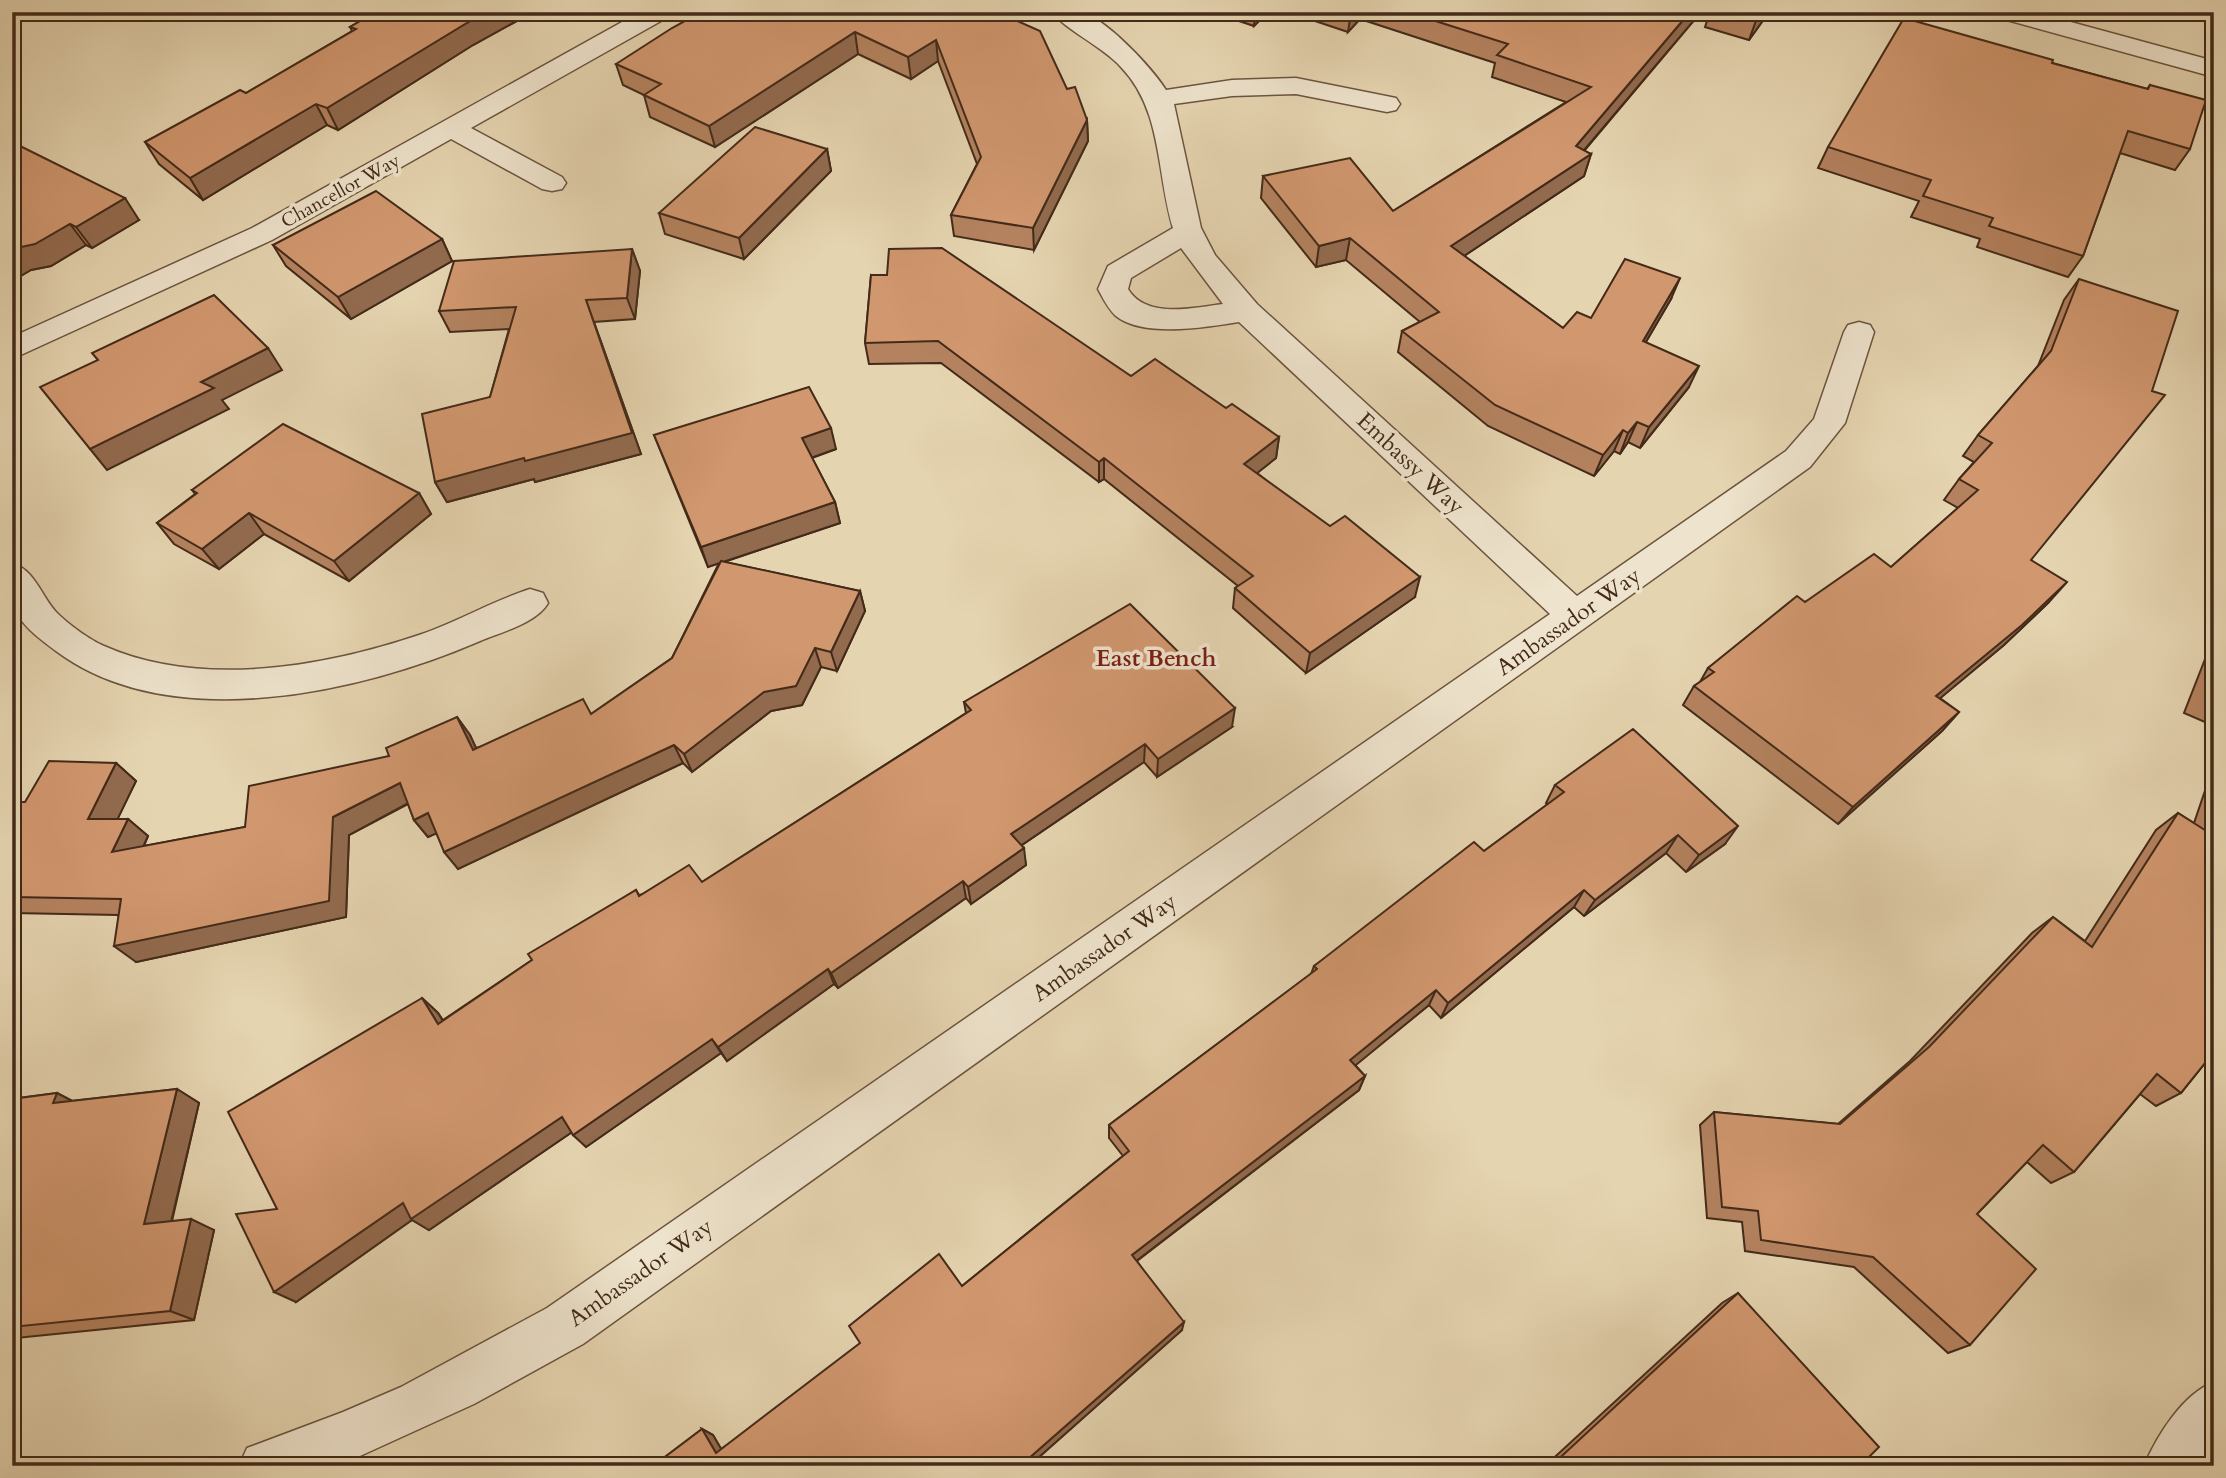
<svg xmlns="http://www.w3.org/2000/svg" width="2226" height="1478" font-family="Cardo,serif">
<rect width="100%" height="100%" fill="#e5d4b0"/>
<filter id="stains"><feTurbulence type="fractalNoise" baseFrequency=".00286" numOctaves="4"/><feColorMatrix values="0 0 0 0 .2 0 0 0 0 .09 0 0 0 0 .02 0 0 0 .5 -.17"/></filter>
<radialGradient id="worn" r=".72"><stop offset=".6" stop-color="#630" stop-opacity="0"/><stop offset="1" stop-color="#630" stop-opacity=".3"/></radialGradient>
<g fill="none" stroke-linecap="round" stroke-linejoin="round">
<defs>
<g id="street">
<path d="M640,12H671L668,17L471,128L562,177L566,183L562,189L552,191L542,189L451,139L272,240L12,359V337L252,228Z"/>
<path d="M1052,12C1061,12 1071,11 1080,12C1105,17 1152,68 1166,90L1232,80L1296,78L1396,98L1400,104L1396,110L1387,112L1296,94L1232,96L1174,104L1201,228L1215,255L1257,304L1577,596L1786,451L1814,419L1844,332L1848,325L1859,322L1870,325L1874,332L1845,423L1810,467L583,1344L474,1404L338,1466H239L247,1448L343,1412L401,1387L547,1308L1550,614L1239,322C1208,327 1143,338 1116,316C1108,309 1103,298 1098,289L1108,266L1173,228C1156,171 1163,110 1120,66C1104,48 1062,27 1052,12ZM1181,248L1223,304C1193,308 1146,319 1128,289L1131,278Z"/>
<path d="M1993,12H2034L2214,61V77L1996,17Z"/>
<path d="M12,563C35,570 41,596 57,613C68,624 90,640 104,646C201,689 325,667 422,634C459,621 493,601 530,589L543,593L548,603C537,623 501,632 480,641C360,693 170,736 56,651C40,639 20,625 13,605C9,594 12,575 12,563Z"/>
<path d="M2214,1382V1450L2202,1466H2144C2157,1435 2183,1394 2214,1382Z"/>
</g>
</defs>
<use href="#street" stroke="#6c543f" stroke-width="3"/>
<use href="#street" fill="#eee3cc" fill-rule="evenodd"/>
</g>
<g fill="#b4825f" stroke="#432a19" stroke-width="2">
<path d="M376,12H533L473,45L338,130L327,125L203,200L159,164L145,142L246,93L352,31L350,27Z"/>
<path d="M997,12L1067,89L1087,120L1088,141L1034,250L954,236L951,215L977,164L938,61L911,79L858,54L715,147L650,117L644,95L623,85L616,64Z"/>
<path d="M1212,12H1268L1254,26Z"/>
<path d="M1288,12H1701L1584,151L1591,154L1584,176L1464,256L1563,328L1591,318L1671,299L1646,342L1689,387L1640,448L1628,442L1620,454L1614,451L1594,476L1488,426L1398,352L1402,331L1420,322L1346,260L1316,267L1261,198L1263,176L1393,211L1566,102L1492,77L1495,63L1360,19L1348,32Z"/>
<path d="M1710,12H1769L1749,40L1705,27Z"/>
<path d="M2052,63L2147,89L2150,85L2190,149L2175,170L2120,153L2083,256L2068,277L1977,247L1980,239L1911,217L1919,201L1818,168L1828,147Z"/>
<path d="M12,142L139,220L92,248L86,245L51,266L31,270L12,281Z"/>
<path d="M827,149L831,171L744,259L665,234L659,213Z"/>
<path d="M442,239L452,261L351,319L286,266L273,245Z"/>
<path d="M632,249L640,271L635,319L594,322L641,454L535,482L534,479L447,502L435,482L490,397L509,329L450,332L439,311Z"/>
<path d="M871,275L1131,376L1226,408L1279,437L1276,458L1257,473L1415,597L1306,673L1233,608L1235,588L1238,586L1104,479L1099,482L941,363L869,364L865,343Z"/>
<path d="M2079,279L2031,560L2049,602L2004,645L1940,698L1959,712L1942,731L1838,824L1683,705L1694,686L1700,682L1708,668L1805,602L1891,567L1958,508L1944,500L1959,479L1974,462L1963,456L1978,435L2038,366L2064,300Z"/>
<path d="M654,435L836,449L812,458L835,502L840,523L724,562L860,591L865,611L837,671L821,667L802,705L771,711L692,772L683,763L458,869L436,833L428,837L414,820L408,804L349,835L346,917L136,962L118,915L12,913V802H25L116,763L136,781L117,819H128L148,836L144,846L245,827L389,756L457,717L470,735L476,748L591,714L672,658L719,563L708,567Z"/>
<path d="M192,490L419,493L431,514L349,581L264,534L219,569L174,544L157,523L195,494Z"/>
<path d="M2214,636V726L2184,713Z"/>
<path d="M964,702L1232,727L1157,777L1144,762L1022,845L1026,865L971,904L966,898L838,988L834,984L727,1061L721,1053L586,1147L572,1132L429,1230L412,1220L296,1302L277,1209L422,998L438,1013L443,1020L636,890L639,895L702,882L966,713Z"/>
<path d="M2214,764V1052L2181,1093L2156,1106L2140,1094L2074,1172L2051,1183L2027,1162L1977,1214L1970,1345L1948,1353L1854,1267L1745,1251L1742,1222L1707,1218L1700,1125L1714,1112L1838,1124L1910,1061L2032,933L2053,917L2085,941L2156,830L2178,813L2194,823Z"/>
<path d="M1555,785L1725,844L1686,872L1666,853L1584,916L1574,907L1441,1018L1429,1005L1355,1065L1365,1076L1359,1090L1137,1261L1182,1330L1029,1466H653L702,1429L713,1435L721,1449L962,1286L1123,1156L1109,1138V1125L1311,974L1314,966L1484,851L1548,804L1546,803Z"/>
<path d="M177,1089L199,1103L172,1221L214,1230L194,1320L16,1338H12V1099L57,1093L72,1101Z"/>
<path d="M1738,1293L1860,1466H1545L1722,1303Z"/>
</g>
<g fill="#926a4e" stroke="#432a19" stroke-width="2">
<path d="M486,12H533L473,45L338,130L327,108L465,24Z"/>
<path d="M1255,12H1268L1254,26Z"/>
<path d="M1351,12H1361L1360,19L1348,32Z"/>
<path d="M1690,12H1701L1569,168L1576,146Z"/>
<path d="M1762,12H1769L1749,40L1757,18Z"/>
<path d="M855,32L858,54L715,147L709,126Z"/>
<path d="M936,40L938,61L911,79L908,57Z"/>
<path d="M316,104L327,125L203,200L190,178Z"/>
<path d="M1087,120L1088,141L1034,250L1033,228Z"/>
<path d="M827,149L831,171L744,259L739,238Z"/>
<path d="M1591,154L1584,176L1446,268L1451,246Z"/>
<path d="M125,198L139,220L92,248L76,227Z"/>
<path d="M70,224L86,245L51,266L31,270L12,281V249Z"/>
<path d="M1350,238L1346,260L1316,267L1319,246Z"/>
<path d="M442,239L452,261L351,319L338,297Z"/>
<path d="M632,249L640,271L635,319L627,298Z"/>
<path d="M1680,278L1671,299L1634,362L1643,341Z"/>
<path d="M586,300L641,454L535,482L534,479L447,502L435,482Z"/>
<path d="M268,348L282,370L222,400L229,409L107,470L90,449L201,382Z"/>
<path d="M1699,366L1689,387L1640,448L1649,427Z"/>
<path d="M1637,422L1628,442L1620,454L1628,433Z"/>
<path d="M831,428L836,449L808,459L802,438Z"/>
<path d="M1623,430L1614,451L1594,476L1603,455Z"/>
<path d="M1279,437L1276,458L1242,485L1244,464Z"/>
<path d="M1104,458V479L1099,482V462Z"/>
<path d="M419,493L431,514L349,581L334,561Z"/>
<path d="M835,502L840,523L708,567L701,547Z"/>
<path d="M249,513L264,534L219,569L202,549Z"/>
<path d="M1420,577L1415,597L1306,673L1310,653Z"/>
<path d="M2067,582L2049,602L2004,645L1920,715L1936,696Z"/>
<path d="M860,591L865,611L837,671L831,652Z"/>
<path d="M815,648L821,667L802,705L771,711L692,772L684,754Z"/>
<path d="M1235,708L1232,727L1157,777L1158,759Z"/>
<path d="M1959,712L1942,731L1838,824L1853,807Z"/>
<path d="M457,717L470,735L485,768L473,750Z"/>
<path d="M1145,744L1144,762L1013,851L1011,834Z"/>
<path d="M674,745L683,763L458,869L444,852Z"/>
<path d="M116,763L136,781L109,837L88,819Z"/>
<path d="M400,783L414,800L349,835L346,917L136,962L114,946L333,817Z"/>
<path d="M428,813L442,831L428,837L414,820Z"/>
<path d="M128,819L148,836L133,869L112,852Z"/>
<path d="M1738,826L1725,844L1686,872L1699,855Z"/>
<path d="M1678,835L1666,853L1584,916L1595,900Z"/>
<path d="M1024,848L1026,865L971,904L968,887Z"/>
<path d="M963,881L966,898L838,988L831,973Z"/>
<path d="M1584,890L1574,907L1441,1018L1448,1003Z"/>
<path d="M828,969L834,984L727,1061L718,1047Z"/>
<path d="M1436,990L1429,1005L1345,1074L1350,1060Z"/>
<path d="M422,998L438,1013L453,1038L438,1024Z"/>
<path d="M712,1039L721,1053L586,1147L573,1135Z"/>
<path d="M1365,1076L1359,1090L1131,1265L1132,1255Z"/>
<path d="M177,1089L199,1103L168,1235L144,1224Z"/>
<path d="M57,1093L82,1106L53,1103Z"/>
<path d="M562,1117L575,1130L429,1230L412,1220L296,1302L274,1292L403,1203Z"/>
<path d="M191,1219L214,1230L194,1320L170,1311Z"/>
<path d="M1184,1322L1182,1330L1029,1466H1020Z"/>
<path d="M702,1429L713,1435L727,1459L716,1453Z"/>
<path d="M627,1461L639,1466H630Z"/>
</g>
<g fill="#d1976f" stroke="#432a19" stroke-width="2">
<path d="M376,12H486L465,24L327,108L316,104L190,178L145,142L240,90L246,93L356,29L350,27Z"/>
<path d="M701,12H997L1040,31L1067,89L1075,87L1087,120L1033,228L951,215L981,157L936,40L908,57L855,32L709,126L644,95L661,84L616,64L672,28Z"/>
<path d="M1407,12H1690L1576,146L1591,154L1451,246L1563,328L1577,312L1591,318L1625,259L1680,278L1643,341L1699,366L1649,427L1637,422L1628,433L1623,430L1603,455L1495,405L1402,331L1439,312L1350,238L1319,246L1263,176L1350,158L1393,211L1591,87L1497,55L1508,44Z"/>
<path d="M1736,12H1762L1757,18Z"/>
<path d="M1904,18L2053,60L2052,63L2148,89L2150,85L2206,100L2190,149L2128,131L2083,256L1989,226L1993,218L1923,196L1931,180L1828,147Z"/>
<path d="M755,127L827,149L739,238L659,213Z"/>
<path d="M12,142L125,198L76,227L70,224L35,244L12,249Z"/>
<path d="M376,191L442,239L338,297L273,245Z"/>
<path d="M942,248L1131,376L1155,359L1226,408L1232,404L1279,437L1244,464L1330,526L1345,516L1420,577L1310,653L1235,588L1253,576L1104,458L1099,462L938,341L865,343L871,275H887L889,249Z"/>
<path d="M632,249L627,298L586,300L632,433L525,461L524,458L435,482L422,414L490,397L516,307L439,311L454,261Z"/>
<path d="M2079,279L2178,311L2152,391L2165,395L2031,560L2067,582L2022,625L1936,696L1959,712L1853,807L1694,686L1714,672L1708,668L1797,596L1805,602L1874,554L1891,567L1978,490L1959,479L1992,443L1978,435L2051,351Z"/>
<path d="M214,295L268,348L201,382L214,388L90,449L40,387L98,360L92,353Z"/>
<path d="M809,387L831,428L802,438L835,502L701,547L654,435Z"/>
<path d="M283,424L419,493L334,561L249,513L202,549L157,523L197,493L192,490Z"/>
<path d="M721,561L860,591L831,652L815,648L796,686L764,692L684,754L674,745L444,852L428,813L414,820L400,783L333,817L329,901L114,946L121,899L12,897V802H25L49,761L116,763L88,819H128L112,852L245,827L249,786L389,756L386,748L457,717L473,750L583,699L591,714L672,658Z"/>
<path d="M1130,604L1235,708L1158,759L1145,744L1011,834L1024,848L968,887L963,881L831,973L828,969L718,1047L712,1039L573,1135L562,1117L411,1219L403,1203L274,1292L236,1214L277,1209L228,1112L422,998L438,1024L532,960L528,954L636,890L639,896L689,865L702,882L971,710L964,702Z"/>
<path d="M2214,673V697L2206,694Z"/>
<path d="M1633,729L1738,826L1699,855L1678,835L1595,900L1584,890L1448,1003L1436,990L1350,1060L1365,1076L1132,1255L1184,1322L1020,1466H653L702,1429L716,1453L860,1343L849,1326L939,1254L962,1286L1129,1151L1109,1125L1317,969L1314,966L1474,842L1484,851L1564,792L1555,785Z"/>
<path d="M2178,813L2208,832L2214,813V1052L2181,1093L2157,1074L2074,1172L2043,1145L1977,1214L2036,1269L1970,1345L1873,1257L1761,1240L1758,1211L1722,1207L1714,1112L1840,1124L1929,1047L2053,917L2092,947Z"/>
<path d="M177,1089L144,1224L191,1219L170,1311L12,1327V1099L57,1093L53,1103Z"/>
<path d="M1738,1293L1879,1447L1860,1466H1551Z"/>
<path d="M627,1461L630,1466H621Z"/>
</g>
<g text-anchor="middle" stroke-width="7" stroke-linejoin="round" paint-order="stroke">
<g font-size="19" fill="#432a19" stroke="#eee3cc">
<text transform="translate(340 190) rotate(-29)" y="7">Chancellor Way</text>
</g>
<g font-size="23" fill="#432a19" stroke="#eee3cc">
<text transform="translate(1411 463) rotate(43)" y="8">Embassy Way</text>
<text transform="translate(1568 621) rotate(-35)" y="8">Ambassador Way</text>
<text transform="translate(1104 947) rotate(-35)" y="8">Ambassador Way</text>
<text transform="translate(640 1272) rotate(-35)" y="8">Ambassador Way</text>
</g>
<g font-size="24" font-weight="bold" fill="#7a1f14" stroke="#eee3cc">
<text x="1156" y="666">East Bench</text>
</g>
</g>
<rect width="2226" height="1478" fill="none" stroke="#e5d4b0" stroke-width="42"/>
<rect x="14" y="14" width="2198" height="1450" fill="none" stroke="#432a19" stroke-width="3.5"/>
<rect x="21" y="21" width="2184" height="1436" fill="none" stroke="#432a19" stroke-width="2"/>
<rect width="100%" height="100%" filter="url(#stains)"/>
<rect width="100%" height="100%" fill="url(#worn)"/>
</svg>
